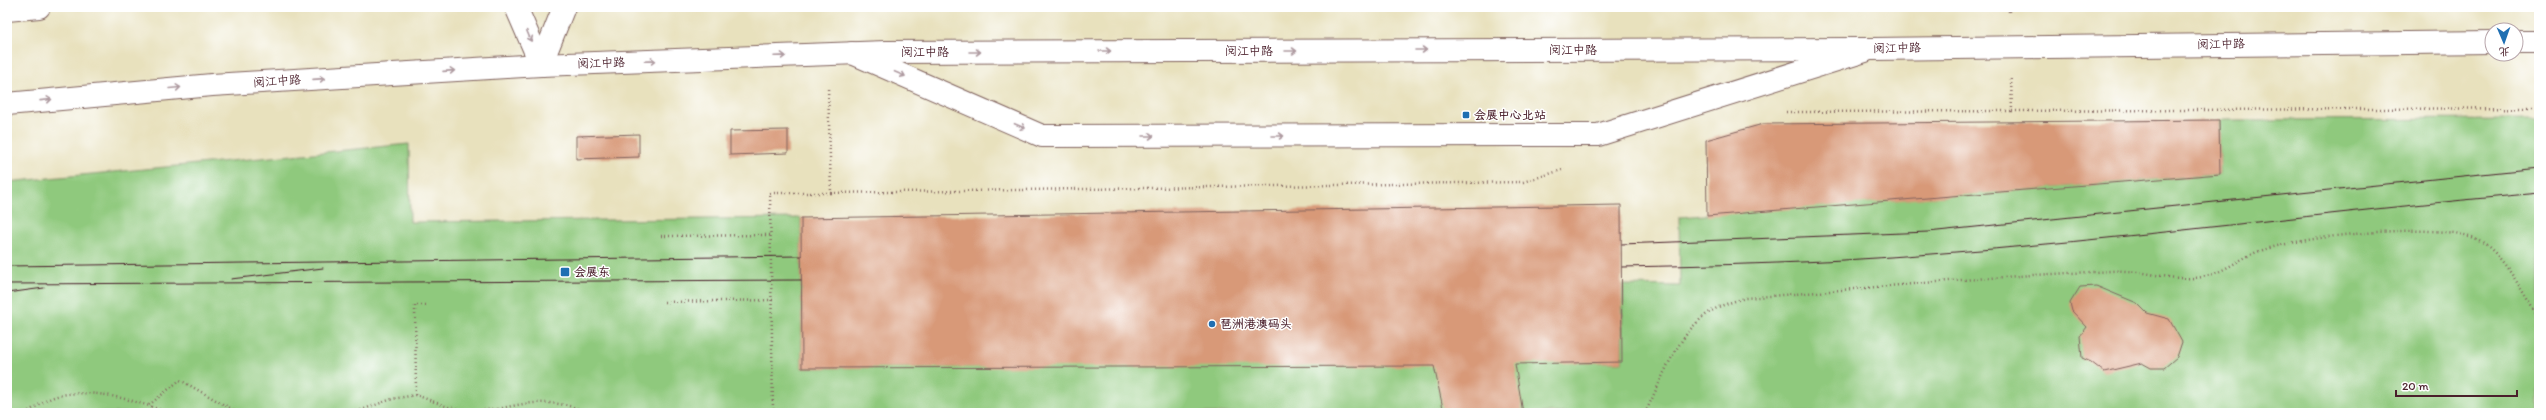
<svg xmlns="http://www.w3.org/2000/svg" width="2546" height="420" font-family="Itim,'LXGW WenKai TC',sans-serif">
<rect width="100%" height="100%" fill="#fff"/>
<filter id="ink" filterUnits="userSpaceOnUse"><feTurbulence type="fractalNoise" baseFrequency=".025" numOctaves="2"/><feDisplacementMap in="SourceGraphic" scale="8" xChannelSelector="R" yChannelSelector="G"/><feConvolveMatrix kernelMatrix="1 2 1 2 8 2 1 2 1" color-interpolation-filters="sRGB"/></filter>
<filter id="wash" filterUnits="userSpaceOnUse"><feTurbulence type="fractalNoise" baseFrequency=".012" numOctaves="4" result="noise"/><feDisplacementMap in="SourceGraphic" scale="16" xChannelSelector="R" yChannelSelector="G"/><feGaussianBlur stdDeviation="0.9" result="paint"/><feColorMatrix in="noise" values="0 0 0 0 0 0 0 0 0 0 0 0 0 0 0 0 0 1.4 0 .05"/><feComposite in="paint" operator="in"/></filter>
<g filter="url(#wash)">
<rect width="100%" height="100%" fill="#e8e1bd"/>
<path fill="#8fc97d" stroke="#6c7454" d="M2539,119V413H7V182L409,144L410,222L801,218L802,368L1622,362L1623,285L1680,286L1679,217L2220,174L2219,120Z"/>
<g id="blocks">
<g fill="#d89978">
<path d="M2219,120L2220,174L1707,216L1706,140L1763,124Z"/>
<path d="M788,130V153L730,155V131Z"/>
<path d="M639,134V157L576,159V136Z"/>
<path d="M1621,205L1622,362L1515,364L1523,413H1444L1434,366L802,368L801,218Z"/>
<path d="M2096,286L2137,303L2147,313L2169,319L2182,342L2177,357L2164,368H2151L2142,363L2104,372L2091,362L2082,358L2080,336L2087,327L2072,311L2070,303L2080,287Z"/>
</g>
</g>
</g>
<g filter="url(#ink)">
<use href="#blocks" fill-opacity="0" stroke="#81635e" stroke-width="1"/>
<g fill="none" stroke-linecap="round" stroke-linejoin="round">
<defs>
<g id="minor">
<path d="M516,7L541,65"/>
<path d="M852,53L1042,136L1569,135H1598L1865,51"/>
<path d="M541,65L564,7"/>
</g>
<g id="major">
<path d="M7,10L39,7"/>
<path d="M2516,42H2539"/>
<path d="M7,104L212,85L541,65L886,52L1872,49L2492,42"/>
</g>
</defs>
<use href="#minor" stroke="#81635e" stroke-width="24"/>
<use href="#major" stroke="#81635e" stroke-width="24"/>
<g stroke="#81635e" stroke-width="2.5" stroke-dasharray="1 3" stroke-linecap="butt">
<path d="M2009,7V14"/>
<path d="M2011,79L2012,111L2539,108"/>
<path d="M1786,112L2012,111"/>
<path d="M831,193L1523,182L1565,169"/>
<path d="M661,236L771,235"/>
<path d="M664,302L773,300"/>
<path d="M416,395L415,305H427"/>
<path d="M149,405L180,380L239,413"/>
<path d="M25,413C35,408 46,399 57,396C95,387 135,401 170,413"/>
<path d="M353,413L392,399L416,395L448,407L471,411L498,409"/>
<path d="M498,413V409C532,401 556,399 590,413"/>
<path d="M715,413L773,411"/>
<path d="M773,413L770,193H831L828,87"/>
<path d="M1645,413C1663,378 1678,329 1715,309C1724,304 1735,301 1745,298C1860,289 1976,277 2092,272C2103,272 2114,270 2126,271C2151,272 2180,283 2206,276C2229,270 2242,256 2263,250C2304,236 2439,221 2477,239C2503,252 2524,295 2539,319"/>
</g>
<use href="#minor" stroke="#fff" stroke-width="22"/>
<use href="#major" stroke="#fff" stroke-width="22"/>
<g stroke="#4a1f2b" stroke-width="1">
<path d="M1622,244L1928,232L2539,168"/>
<path d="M7,266L801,256"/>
<path d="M1622,267C1721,265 1819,263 1918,255C2125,240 2332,211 2539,193"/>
<path d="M231,279L323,268"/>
<path d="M7,284L801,280"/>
<path d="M7,293L44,288"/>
</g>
</g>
<defs><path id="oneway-shaft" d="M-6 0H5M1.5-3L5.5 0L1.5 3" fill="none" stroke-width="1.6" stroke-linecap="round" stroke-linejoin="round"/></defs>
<g stroke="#ae9aa0">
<use href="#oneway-shaft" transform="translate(529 36) rotate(67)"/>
<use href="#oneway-shaft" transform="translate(1421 50)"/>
<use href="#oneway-shaft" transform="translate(1105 51)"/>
<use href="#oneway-shaft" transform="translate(1291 51)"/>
<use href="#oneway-shaft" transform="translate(975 52)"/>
<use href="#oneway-shaft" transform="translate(780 56) rotate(-2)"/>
<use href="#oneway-shaft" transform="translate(650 61) rotate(-2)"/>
<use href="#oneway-shaft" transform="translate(449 71) rotate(-4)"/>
<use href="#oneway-shaft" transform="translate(900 74) rotate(23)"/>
<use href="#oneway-shaft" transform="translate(319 79) rotate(-4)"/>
<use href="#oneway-shaft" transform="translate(175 88) rotate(-5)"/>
<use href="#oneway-shaft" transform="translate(46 100) rotate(-6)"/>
<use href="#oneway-shaft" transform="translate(1020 126) rotate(23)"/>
<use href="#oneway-shaft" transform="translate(1148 136)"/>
<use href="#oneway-shaft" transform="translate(1278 136)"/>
</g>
</g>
<g fill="#1f6fb2" stroke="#fff" stroke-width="1.5">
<rect x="1462" y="111" width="8" height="8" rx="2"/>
<rect x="560" y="267" width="10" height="10" rx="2"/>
<circle cx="1212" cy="324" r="4"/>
</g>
<g text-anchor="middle" stroke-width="3" stroke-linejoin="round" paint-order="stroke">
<g font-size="12" fill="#4a1f2b" stroke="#fff">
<text transform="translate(2221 44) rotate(-1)" y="4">阅江中路</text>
<text transform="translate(1897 48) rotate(-1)" y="4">阅江中路</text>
<text x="1573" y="54">阅江中路</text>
<text x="1249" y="55">阅江中路</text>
<text x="925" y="56">阅江中路</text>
<text transform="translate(601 63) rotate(-2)" y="4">阅江中路</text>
<text transform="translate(277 81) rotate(-4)" y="4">阅江中路</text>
</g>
<g font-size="12" font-weight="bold" fill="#4a1f2b" stroke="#fff" text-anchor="start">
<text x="1474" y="119">会展中心北站</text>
<text x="574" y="276">会展东</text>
<text x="1220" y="328">琶洲港澳码头</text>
</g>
</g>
<rect width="2546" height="420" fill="none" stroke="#fff" stroke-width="24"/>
<g transform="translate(2504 42) rotate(178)"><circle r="19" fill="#ffffff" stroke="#b7a5aa"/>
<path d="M0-3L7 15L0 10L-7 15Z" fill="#1f6fb2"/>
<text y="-6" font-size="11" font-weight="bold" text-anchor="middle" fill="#4a1f2b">北</text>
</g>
<path d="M2396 390v6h121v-6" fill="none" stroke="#4a1f2b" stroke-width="2"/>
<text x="2402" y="390" font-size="12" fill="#4a1f2b" stroke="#ffffff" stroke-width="3" paint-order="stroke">20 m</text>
</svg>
